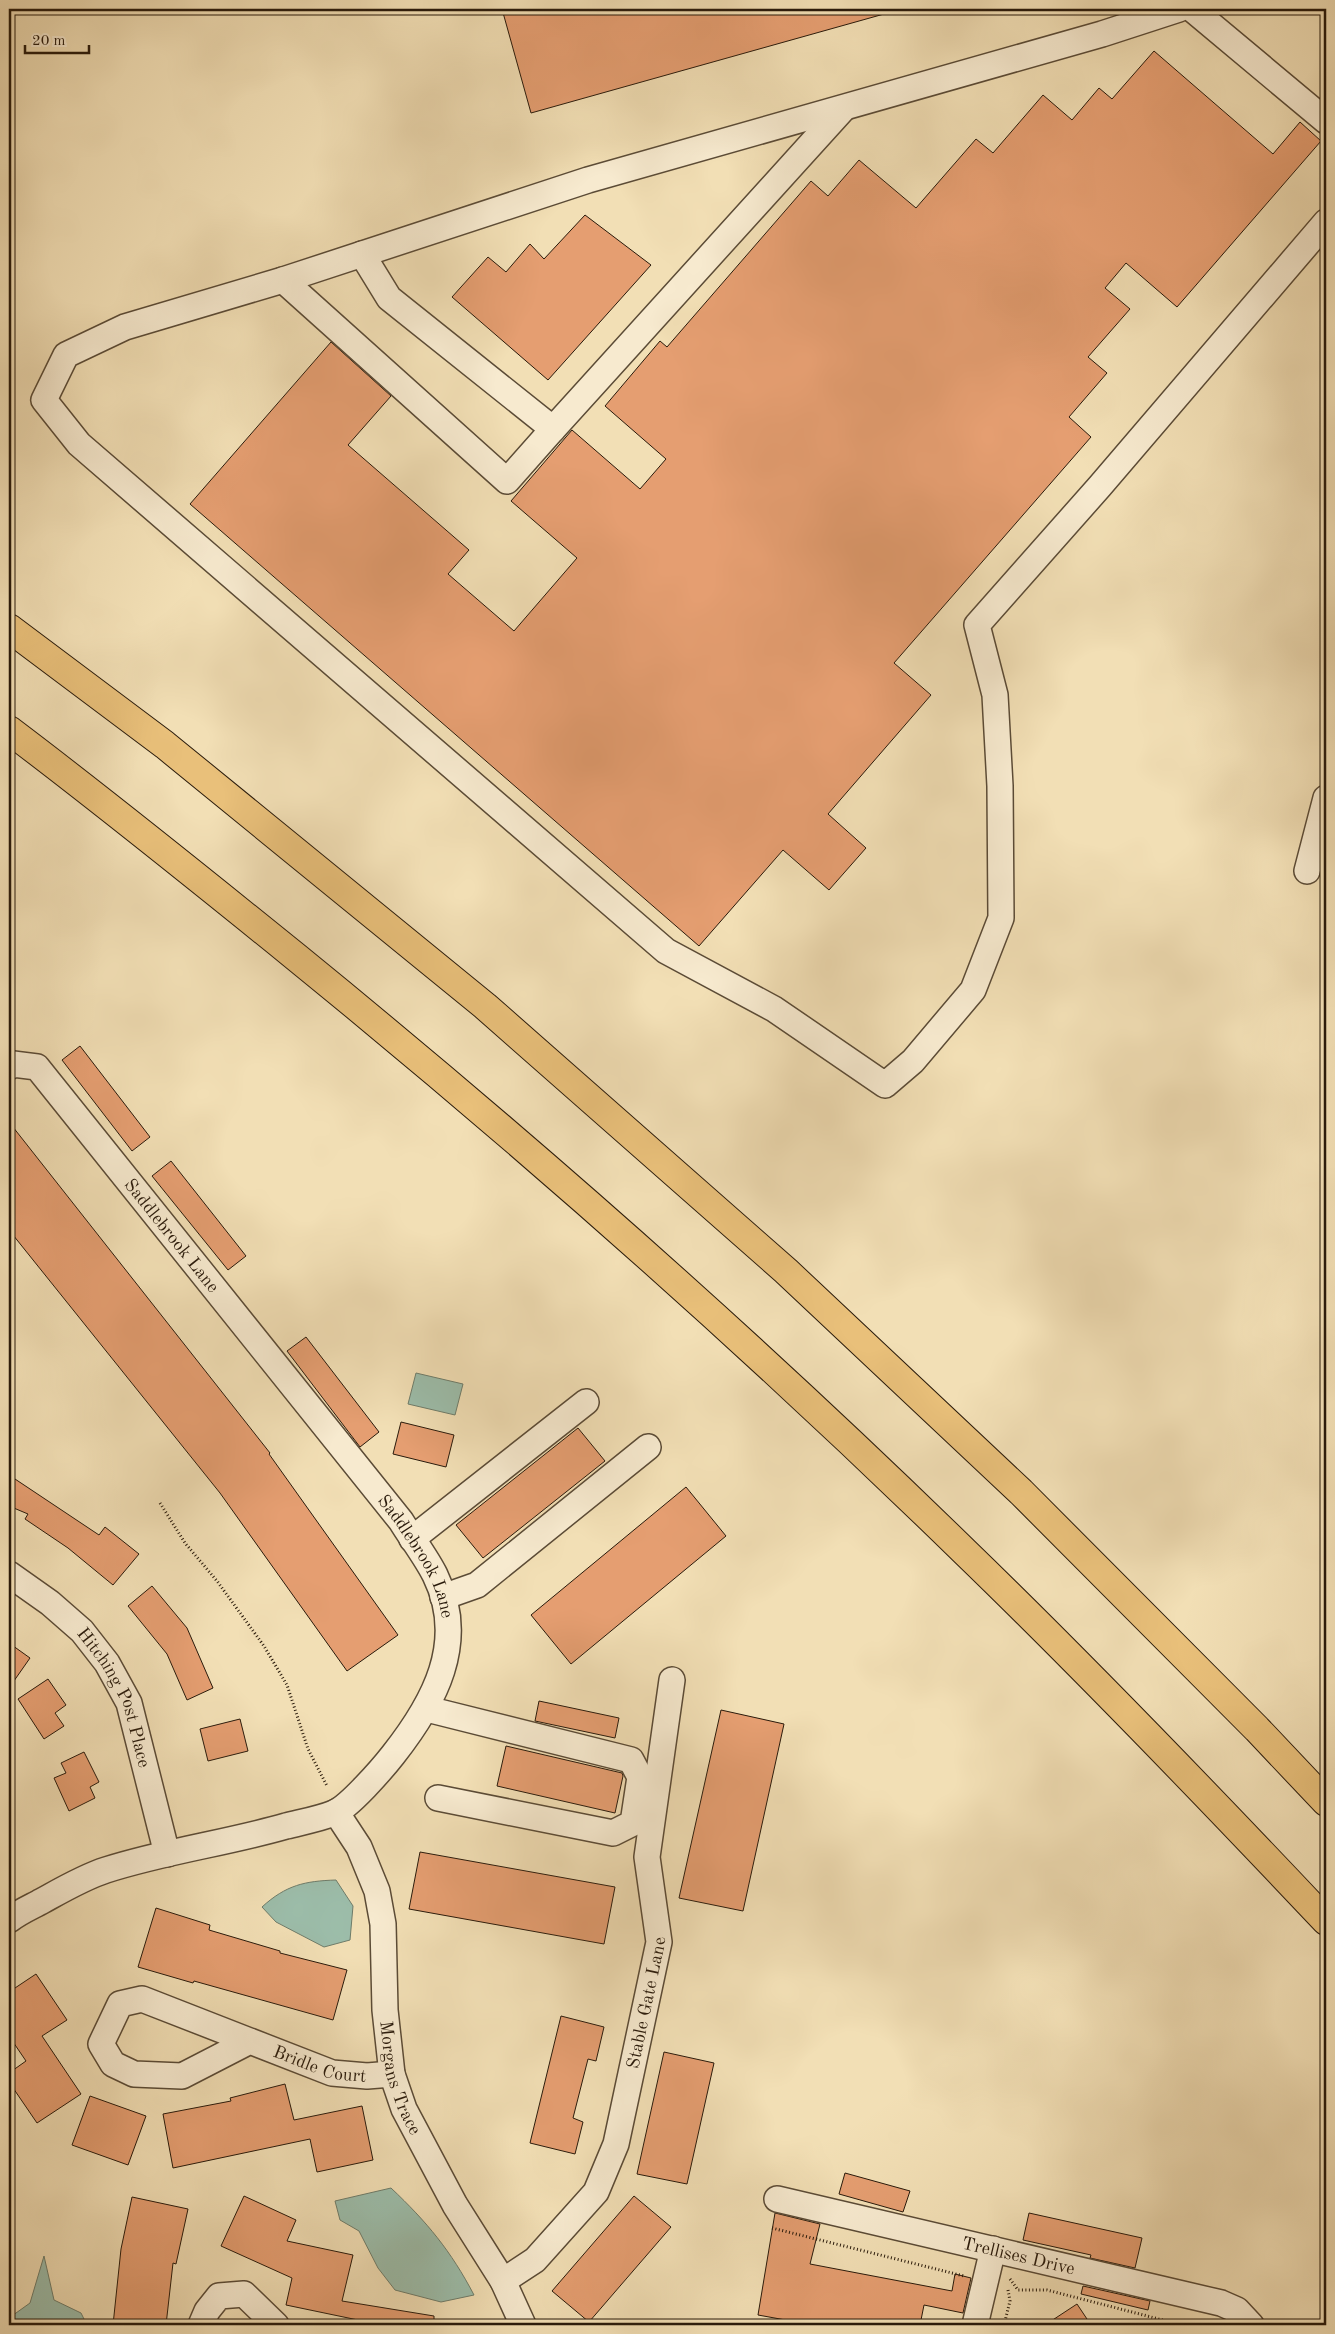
<svg xmlns="http://www.w3.org/2000/svg" width="1335" height="2334" font-family="'Old Standard TT',serif">
<rect width="100%" height="100%" fill="#f2dfb5"/>
<filter id="stains"><feTurbulence type="fractalNoise" baseFrequency=".004" numOctaves="4"/><feColorMatrix values="0 0 0 0 .2 0 0 0 0 .09 0 0 0 0 .02 0 0 0 .5 -.17"/></filter>
<radialGradient id="worn" r=".72"><stop offset=".6" stop-color="#630" stop-opacity="0"/><stop offset="1" stop-color="#630" stop-opacity=".3"/></radialGradient>
<g fill="#9cbdaa" stroke="#6e7c6a">
<path d="M416,1373L463,1384L455,1415L408,1404Z"/>
<path d="M336,1880L353,1906L350,1940L324,1947L276,1922L262,1907C286,1885 305,1881 336,1880Z"/>
<path d="M391,2188C427,2222 451,2251 474,2295L441,2302L395,2290L378,2268L359,2231L340,2220L335,2201Z"/>
<path d="M44,2256L54,2300L81,2313L87,2325H9V2318L30,2303Z"/>
</g>
<g fill="#e59e71" stroke="#291a0b">
<path d="M502,9H883L884,14L531,113Z"/>
<path d="M1154,51L1273,154L1300,122L1321,141L1177,307L1126,263L1105,288L1130,309L1088,357L1107,373L1069,417L1091,437L894,663L931,695L828,814L866,848L829,890L783,850L699,946L190,504L331,342L391,396L348,445L469,550L448,574L514,631L577,558L511,501L572,430L640,489L666,459L605,406L660,341L667,347L811,181L828,196L859,160L916,208L976,139L993,153L1043,95L1072,120L1099,88L1112,99Z"/>
<path d="M585,215L651,265L548,380L452,297L488,257L506,272L530,244L544,259Z"/>
<path d="M80,1046L150,1137L132,1151L62,1060Z"/>
<path d="M9,1122L270,1453L269,1454L398,1635L347,1671L220,1493L9,1230Z"/>
<path d="M171,1161L246,1256L228,1270L152,1176Z"/>
<path d="M306,1337L379,1432L360,1447L287,1351Z"/>
<path d="M401,1422L454,1435L446,1467L393,1454Z"/>
<path d="M578,1428L605,1461L483,1558L456,1525Z"/>
<path d="M9,1475L99,1535L105,1527L139,1554L113,1585L68,1548L25,1519L28,1514L9,1506Z"/>
<path d="M686,1487L726,1536L571,1664L531,1615Z"/>
<path d="M152,1586L187,1628L213,1688L187,1700L167,1654L128,1606Z"/>
<path d="M9,1643L30,1658L9,1688Z"/>
<path d="M48,1679L66,1705L55,1713L64,1726L44,1739L18,1699Z"/>
<path d="M539,1701L619,1718L615,1738L535,1721Z"/>
<path d="M721,1710L784,1724L743,1911L679,1898Z"/>
<path d="M240,1719L248,1751L208,1761L200,1729Z"/>
<path d="M506,1746L622,1773L623,1776L615,1813L497,1786Z"/>
<path d="M84,1752L99,1782L90,1787L95,1798L69,1811L54,1778L66,1773L61,1763Z"/>
<path d="M420,1852L615,1887L604,1944L409,1909Z"/>
<path d="M156,1908L210,1925L209,1930L280,1951V1953L347,1970L333,2020L194,1981L193,1983L138,1967Z"/>
<path d="M36,1974L67,2020L42,2036L81,2094L37,2123L9,2082V2073L26,2061L9,2036V1992Z"/>
<path d="M561,2016L604,2027L596,2061L588,2059L573,2118L583,2122L575,2154L530,2143Z"/>
<path d="M664,2052L714,2063L687,2184L637,2174Z"/>
<path d="M285,2084L294,2120L362,2106L373,2160L317,2172L310,2139L173,2168L163,2114L231,2101L230,2098Z"/>
<path d="M90,2096L146,2116L128,2165L72,2145Z"/>
<path d="M845,2173L910,2191L903,2212L839,2194Z"/>
<path d="M244,2196L296,2220L287,2241L353,2255L342,2301L434,2316V2325H357L358,2320L286,2305L292,2278L221,2246Z"/>
<path d="M634,2196L671,2227L589,2322L552,2291Z"/>
<path d="M132,2197L188,2209L176,2264L173,2263L166,2325H113L121,2249Z"/>
<path d="M775,2213L820,2224L810,2264L952,2291L955,2274L971,2278L963,2313L924,2305L920,2325H813L758,2315Z"/>
<path d="M1029,2213L1142,2238L1135,2268L1090,2258L1091,2255L1023,2240Z"/>
<path d="M1083,2286L1150,2301L1148,2310L1081,2294Z"/>
<path d="M1077,2304L1091,2325H1045Z"/>
</g>
<g fill="none" stroke-linecap="round" stroke-linejoin="round">
<defs>
<g id="minor">
<path d="M1179,9L1102,34L588,180L283,280L125,327L66,355L44,400L79,444L666,951L774,1009L885,1085L913,1061L973,990L1001,918L1000,786L995,695L977,625L1100,486L1326,222"/>
<path d="M1192,9L1326,121"/>
<path d="M362,254L389,298L553,429L842,110"/>
<path d="M283,280L507,481L553,429"/>
<path d="M1307,871L1326,798"/>
<path id="s1" d="M9,1067L13,1064L37,1067L401,1521C412,1539 426,1557 435,1575C468,1642 434,1703 393,1755C382,1769 349,1807 334,1813C319,1819 302,1822 286,1826C227,1843 165,1851 106,1870C84,1877 62,1890 42,1901C31,1907 19,1912 9,1920"/>
<path d="M412,1539L586,1402"/>
<path id="s2" d="M9,1574L50,1603L82,1631L107,1663L129,1703L167,1854"/>
<path d="M443,1597L477,1585L648,1447"/>
<path d="M427,1709L631,1760L640,1777L633,1823L613,1833L438,1798"/>
<path id="s3" d="M336,1812L359,1847L377,1891L383,1924L385,2010L392,2074L404,2109L455,2205L503,2281L523,2325"/>
<path id="s4" d="M250,2041L182,2076L134,2074L113,2064L101,2044L120,2004L142,1999L332,2073L367,2076L392,2074"/>
<path id="s5" d="M777,2199L1221,2303L1237,2310L1251,2325"/>
<path id="s6" d="M503,2281L535,2260L596,2192L616,2144L659,1942L647,1857L672,1680"/>
<path d="M201,2325L207,2311L219,2296L244,2294L276,2325"/>
<path d="M975,2325L993,2249"/>
</g>
<g id="highway">
<path d="M9,628L165,745L485,1006L786,1271L1021,1492L1257,1729L1326,1802"/>
<path d="M9,730C107,804 201,880 296,957C527,1145 751,1343 964,1551C1088,1671 1208,1796 1326,1921"/>
</g>
</defs>
<use href="#minor" stroke="#5b4b36" stroke-width="28"/>
<use href="#highway" stroke="#291a0b" stroke-width="30"/>
<g stroke="#291a0b" stroke-width="3" stroke-dasharray="1 2.5" stroke-linecap="butt">
<path d="M160,1503L185,1543L217,1581L264,1646L287,1685L308,1749L327,1786"/>
<path d="M772,2228L964,2276"/>
<path d="M1010,2279L1018,2290H1047L1182,2325"/>
<path d="M1004,2325L1010,2301L1008,2290"/>
</g>
<use href="#minor" stroke="#f7eacf" stroke-width="25"/>
<use href="#highway" stroke="#e9c07a" stroke-width="28"/>
</g>
<g text-anchor="middle" stroke-width="5" stroke-linejoin="round" paint-order="stroke">
<g font-size="18" fill="#291a0b" stroke="#f7eacf">
<text dy="6" stroke="none"><textPath href="#s1" startOffset="245">Saddlebrook Lane</textPath></text>
<text dy="6" stroke="none"><textPath href="#s1" startOffset="650">Saddlebrook Lane</textPath></text>
<text dy="6" stroke="none"><textPath href="#s2" startOffset="168">Hitching Post Place</textPath></text>
<text dy="6" stroke="none"><textPath href="#s6" startOffset="326">Stable Gate Lane</textPath></text>
<text dy="6" stroke="none"><textPath href="#s4" startOffset="428">Bridle Court</textPath></text>
<text dy="6" stroke="none"><textPath href="#s3" startOffset="279">Morgans Trace</textPath></text>
<text dy="6" stroke="none"><textPath href="#s5" startOffset="248">Trellises Drive</textPath></text>
</g>
</g>
<rect width="1335" height="2334" fill="none" stroke="#f2dfb5" stroke-width="30"/>
<rect x="10" y="10" width="1315" height="2314" fill="none" stroke="#291a0b" stroke-width="2.5"/>
<rect x="15" y="15" width="1305" height="2304" fill="none" stroke="#291a0b"/>
<path d="M25 45v8h64v-8" fill="none" stroke="#291a0b" stroke-width="2.5"/>
<text x="32" y="45" font-size="15" fill="#291a0b" stroke="#f7eacf" stroke-width="4" paint-order="stroke">20 m</text>
<rect width="100%" height="100%" filter="url(#stains)"/>
<rect width="100%" height="100%" fill="url(#worn)"/>
</svg>
